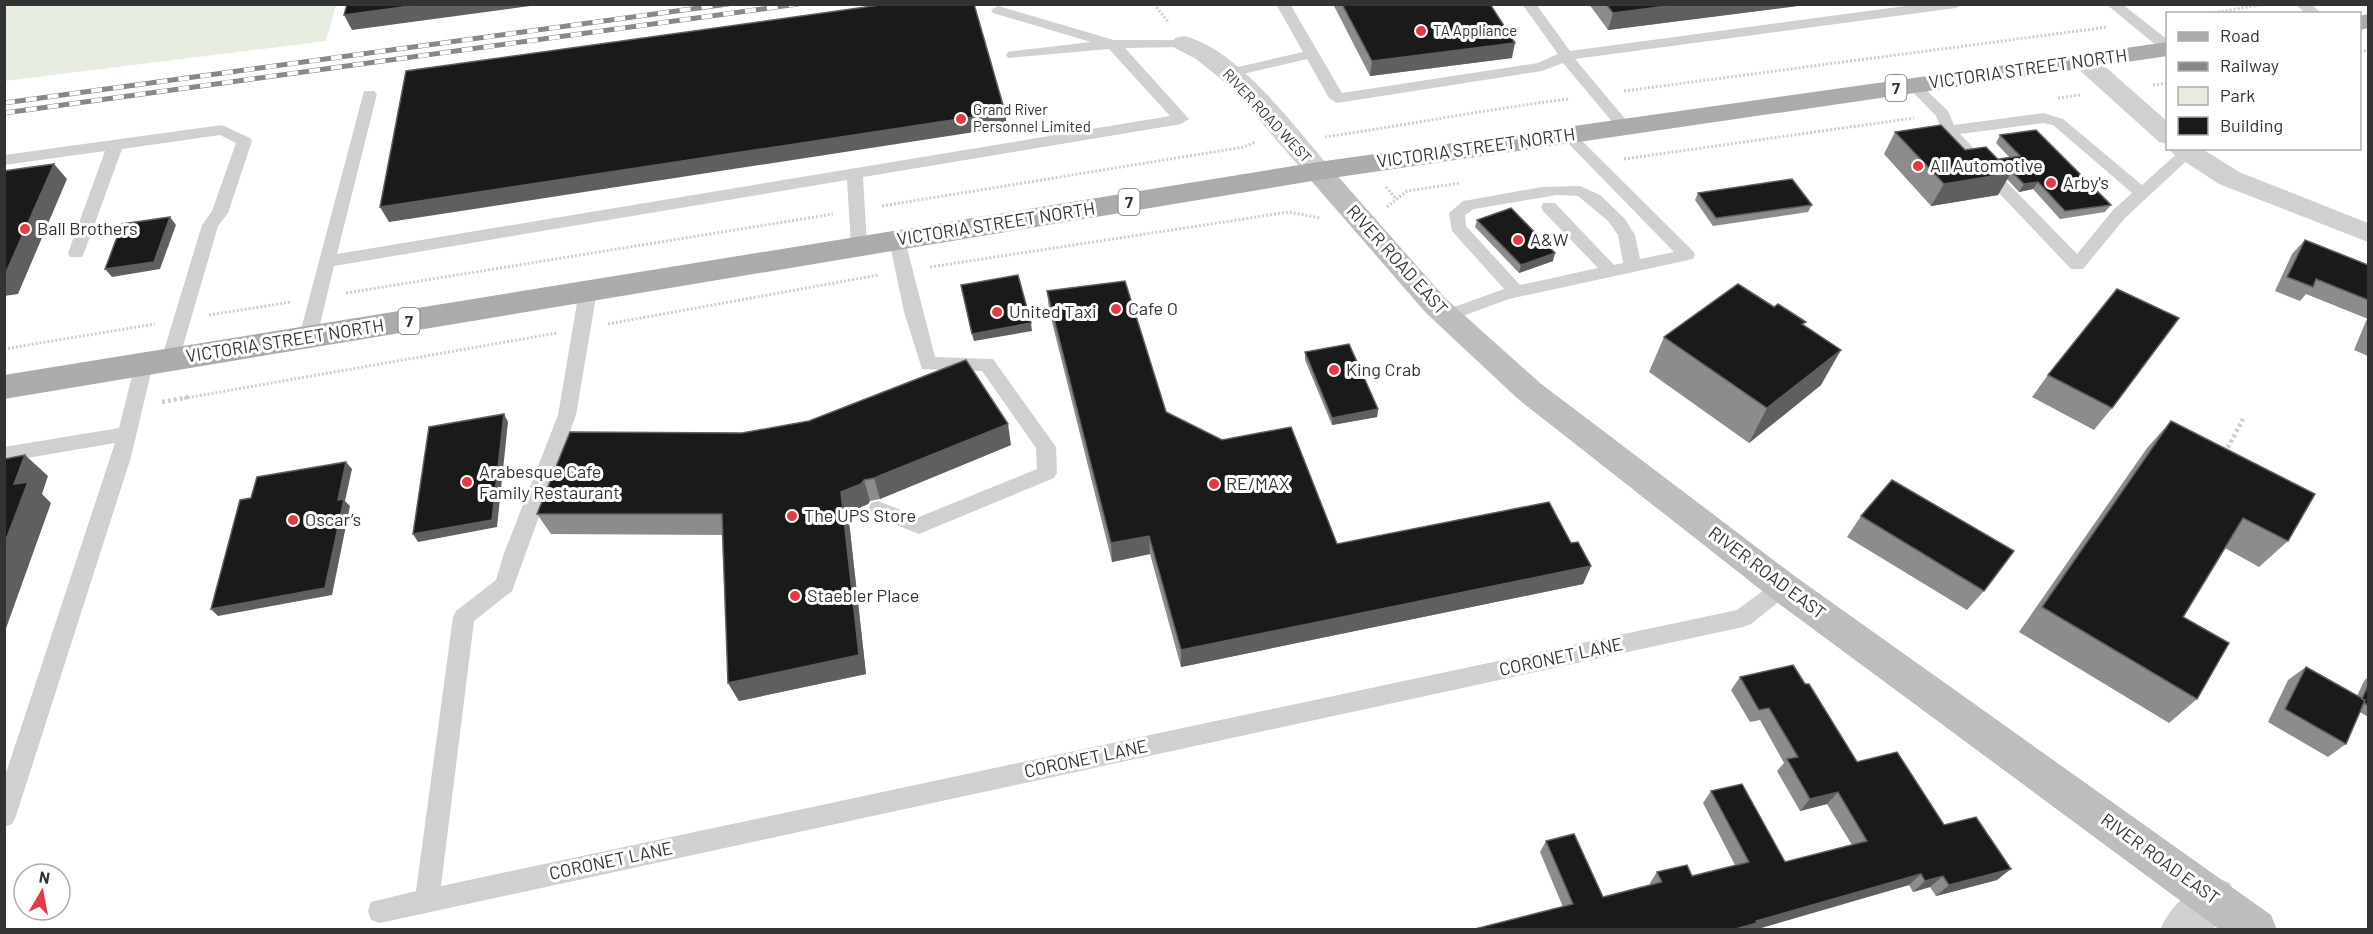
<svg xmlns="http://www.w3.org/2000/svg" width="2373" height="934" font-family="Barlow,sans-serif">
<rect width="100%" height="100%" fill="#fff"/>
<path fill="#e6ecdf" d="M4,5L5,4L336,5L326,41L5,81Z"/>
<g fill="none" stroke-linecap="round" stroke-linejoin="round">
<g stroke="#cdcdcd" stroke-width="3" stroke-dasharray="2 2" stroke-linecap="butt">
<path d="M1154,4L1169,23"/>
<path d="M2206,14L2266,4"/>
<path d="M2360,52L2368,50"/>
<path d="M2153,85L2168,83"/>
<path d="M1624,91L2108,27"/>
<path d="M2058,98L2080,95"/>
<path d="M1325,137C1407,125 1487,109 1569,99"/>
<path d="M1624,159L1914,118"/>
<path d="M1386,187L1396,199"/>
<path d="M882,206L1244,147L1255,142"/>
<path d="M1387,207L1407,191L1460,183"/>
<path d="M930,267L1289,212L1320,218"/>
<path d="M346,293L833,214"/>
<path d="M209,315L291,302"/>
<path d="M608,324L878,275"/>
<path d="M4,349L155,324"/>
<path d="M180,399L557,333"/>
</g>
<g stroke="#cdcdcd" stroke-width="4.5" stroke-dasharray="3 3" stroke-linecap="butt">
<path d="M162,402L189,397"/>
<path d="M2225,453L2243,419"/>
</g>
<g fill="#d0d0d0" fill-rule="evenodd">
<path d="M1276,4H1290L1342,93L1538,63L1558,54L1522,4H1536L1570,51L1920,4H1963L1956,8L1575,59L1632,127L1624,132L1619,130L1563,63L1542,71L1337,103L1329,98L1307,59L1230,77L1225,76L1223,73L1225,70L1303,52Z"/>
<path d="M2106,4H2122L2168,40V52L2163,51Z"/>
<path d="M2295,4H2311L2322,14H2306Z"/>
<path d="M998,6L1114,40H1189L1191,43L1184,47L1125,48L1189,119L1181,124L863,177L867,246L865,250H853L851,246L847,180L334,266L317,337L314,342L308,343L302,342L299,337L364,91H374L377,94L337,254L1170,116L1109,49L1008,58L1006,55L1008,52L1013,51L1091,42L993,13L991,10Z"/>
<path d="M1913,81L1918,82L1948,111L1954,125L2043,113L2063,119L2142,185L2181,150L2189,148L2195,153L2125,218L2083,269H2071L1943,134L1936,116L1906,85ZM2043,123L2053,125L2132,193L2113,210L2077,254L1960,134Z"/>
<path d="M222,125L250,138L252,141L228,213L218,226L179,360L176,365L170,367L164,365L161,360L202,225L212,211L236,143L220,135L122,149L84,253L82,257H70L68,253L105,151L4,165V155Z"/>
<path d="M1568,130L1573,132L1693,251L1695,255L1693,259L1509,299L1452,320L1446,322L1440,320L1437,316L1440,312L1504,289L1452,231L1449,213L1463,201L1469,200L1542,187L1580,186L1600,195L1625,219L1635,235L1640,259L1674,252L1563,138L1560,135ZM1557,195L1578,196L1608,221L1618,235L1623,263L1614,265L1555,203H1543L1541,207L1543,211L1598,268L1520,285L1466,226L1465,215L1474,209Z"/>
<path d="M897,234L903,236L905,240L935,357L993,359L1056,447L1057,473L1054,478L919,534L871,515L868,509L871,503L878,501L919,517L1037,469L1036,448L982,371L922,369L904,312L889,240L891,236Z"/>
<path d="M588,285L594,287L597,291L576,415L512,591L474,621L441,886L1737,610L1776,581L1783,578L1790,581L1793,587L1790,593L1751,624L1743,627L380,923L371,920L368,911L371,902L416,891L453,617L456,611L496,580L503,556L558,415L579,291L582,287Z"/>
<path d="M144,357L150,359L153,364L131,457L16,816L12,824L4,827V779L115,443L4,462V447L119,428L135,364L138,359Z"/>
</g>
<g fill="#d0d0d0" fill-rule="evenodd">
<path d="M1184,36C1238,49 1292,124 1328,165L1331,171L1328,177L1318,180L1308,177L1232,88L1196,59L1175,48L1172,43L1175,38Z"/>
<path d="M2084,54L2093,56L2168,122V144L2159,142L2075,66L2072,61L2075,56Z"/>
<path d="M2169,148H2201L2239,172L2368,223V242L2219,184L2173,154Z"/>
<path d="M2215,877L2230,883L2236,898L2230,913L2212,930H2160C2169,907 2192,887 2215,877Z"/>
</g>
<path fill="#bdbdbd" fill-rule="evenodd" d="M1318,162L1328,165L1445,298L1540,383L1796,577L2271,915L2277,930H2220L1770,597L1518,399L1425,312L1308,177L1305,171L1308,165Z"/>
<g fill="#ababab" fill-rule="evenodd">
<path d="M2368,14V28L2360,30V16Z"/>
<path d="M2168,42V56L1318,180L4,399V375L1318,162Z"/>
</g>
<defs>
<g id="rail">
<path d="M4,103L728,4"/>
<path d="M4,113L798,4"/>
</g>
</defs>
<use href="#rail" stroke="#888" stroke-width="5"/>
<use href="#rail" stroke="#fff" stroke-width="4" stroke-dasharray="11" stroke-linecap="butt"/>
</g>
<g fill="#8c8c8c">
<path d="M1333,4H1490L1512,58L1370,76Z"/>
<path d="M1589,4H1813L1608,30Z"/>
<path d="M1895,132L1998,160L1999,159L2009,157L1996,143L2000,135L2111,205L2105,212L2060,219L2033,189L2019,192L2007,179L1998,195L1931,206L1884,154Z"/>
<path d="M1698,193L1812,205L1808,212L1713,226L1695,200Z"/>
<path d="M1477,220L1553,261L1519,273L1475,227Z"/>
<path d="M2305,240L2368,265V356L2354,350L2366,321L2368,319L2306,294L2300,301L2275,291L2292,254Z"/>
<path d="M1047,291L1166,412L1337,544L1571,543L1591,566L1583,584L1181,667L1150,554L1112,562L1049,310Z"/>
<path d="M1804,326L1821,385L1749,443L1649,372L1664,337Z"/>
<path d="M1305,352L1378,409L1377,417L1332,425L1305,360Z"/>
<path d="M2048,375L2112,408L2094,430L2032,397Z"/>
<path d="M2171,421L2288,541L2259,567L2225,548L2183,617L2197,699L2169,723L2019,632L2147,448Z"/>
<path d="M1011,445L880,499L870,501L868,504L848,513L866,674L739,701L728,683L722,535L551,534L537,514Z"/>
<path d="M1861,516L1984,591L1967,610L1847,537Z"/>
<path d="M2306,667L2357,696L2364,681L2368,677V717L2360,712L2346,744L2328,757L2268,722L2288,680Z"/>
<path d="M1740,677L1805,684L1857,762L1944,825L1997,880L1936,896L1930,887L1913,892L1909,885L1754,930H1471L1563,907L1540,852L1546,841L1603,897L1650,885V883L1657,872L1692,876L1735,865L1703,803L1711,791L1785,862L1852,845L1827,804L1800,811L1777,771L1784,763L1760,720L1750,722L1731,690Z"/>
</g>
<g fill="#5f5f5f">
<path d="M425,4H545L352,30L344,15Z"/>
<path d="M1682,4H1813L1608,30L1613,13Z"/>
<path d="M1515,43L1512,58L1370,76L1372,61Z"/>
<path d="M1005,112L1007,127L389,222L380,207Z"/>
<path d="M54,164L67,179L18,294L4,296V277Z"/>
<path d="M2011,173L1998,195L1931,206L1944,184Z"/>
<path d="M2038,182L2033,189L2019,192L2024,184Z"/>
<path d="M170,217L176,225L160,269L112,277L105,269Z"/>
<path d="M1555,253L1553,261L1519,273L1521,265Z"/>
<path d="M1031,323L1032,331L974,341L972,334Z"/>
<path d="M1841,350L1821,385L1749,443L1767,408Z"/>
<path d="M1378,409L1377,417L1332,425V418Z"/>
<path d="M504,414L508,422L497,527L418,542L413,534Z"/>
<path d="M1008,424L1011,445L880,499L874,478Z"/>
<path d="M25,455L48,476L42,494L51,503L4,634V545L14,484Z"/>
<path d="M346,462L352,469L345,501L350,506L332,595L218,616L211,609L338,500Z"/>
<path d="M864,480L870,501L868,504L848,513L866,674L739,701L728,683L841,492Z"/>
<path d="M1149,536L1150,554L1112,562L1111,543Z"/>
<path d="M1591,566L1583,584L1181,667V650Z"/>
<path d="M1838,792L1827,804L1800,811L1810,799Z"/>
<path d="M2011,869L1997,880L1936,896L1949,885Z"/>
<path d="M1921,874L1909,885L1754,930H1732L1756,921Z"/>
<path d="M1943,876L1930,887L1913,892L1925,881Z"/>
</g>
<g fill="#1a1a1a" stroke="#5f5f5f" stroke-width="1.5">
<path d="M347,4H425L344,15Z"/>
<path d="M887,4H974L1005,112L380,207L406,71Z"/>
<path d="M1342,4H1490L1515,43L1372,61Z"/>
<path d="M1606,4H1682L1613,13Z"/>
<path d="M1941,125L1965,150L1986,147L2011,173L1944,184L1895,132Z"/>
<path d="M2036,130L2111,205L2065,211L2038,182L2024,184L1999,159L2020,156L2000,135Z"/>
<path d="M54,164L4,277V171Z"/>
<path d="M1792,179L1812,205L1716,218L1698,193Z"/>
<path d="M1511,208L1555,253L1521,265L1477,220Z"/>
<path d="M170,217L154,262L105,269L122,224Z"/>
<path d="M2305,240L2368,265V300L2316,279L2313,287L2287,277Z"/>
<path d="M1018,275L1031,323L972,334L961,285Z"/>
<path d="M1125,281L1166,412L1222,440L1291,427L1337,544L1549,502L1571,543L1578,542L1591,566L1181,650L1149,536L1111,543L1047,291Z"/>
<path d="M1738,284L1774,307L1778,304L1806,322L1802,324L1841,350L1767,408L1664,337Z"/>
<path d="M2117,289L2179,318L2112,408L2048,375Z"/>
<path d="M1349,344L1378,409L1332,418L1305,352Z"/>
<path d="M966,360L1008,424L874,478L864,480L861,484L841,492L859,655L728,683L722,514H537L570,432L742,433L809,421Z"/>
<path d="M504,414L492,520L413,534L429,427Z"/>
<path d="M2171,421L2315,494L2288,541L2243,518L2183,617L2229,643L2197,699L2042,607Z"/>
<path d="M25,455L14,484L28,482L4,545V459Z"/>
<path d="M346,462L338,500L344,499L325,588L211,609L240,500L251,498L257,477Z"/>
<path d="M1892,480L2014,551L1984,591L1861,516Z"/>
<path d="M1793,665L1805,684H1809L1857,762L1897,752L1944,825L1976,817L2011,869L1949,885L1943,876L1925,881L1921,874L1756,921L1757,923L1732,930H1471L1573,904L1546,841L1574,834L1603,897L1662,882L1657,872L1687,865L1692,876L1749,862L1711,791L1742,784L1785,862L1867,841L1838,792L1810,799L1787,759L1798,757L1769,708L1759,710L1740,677Z"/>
<path d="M2306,667L2365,700L2346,744L2285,709Z"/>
<path d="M2368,685V705L2364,703L2365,700L2362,699Z"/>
</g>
<g fill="#e63946" stroke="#fff" stroke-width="2">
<circle cx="1421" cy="31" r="6"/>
<circle cx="961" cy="119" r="6"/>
<circle cx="1918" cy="166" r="6"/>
<circle cx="2051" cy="183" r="6"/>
<circle cx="25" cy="229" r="6"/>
<circle cx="1518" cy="240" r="6"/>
<circle cx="1116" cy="309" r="6"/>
<circle cx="997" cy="312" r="6"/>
<circle cx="1334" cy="370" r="6"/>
<circle cx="467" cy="482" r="6"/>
<circle cx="1214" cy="484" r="6"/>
<circle cx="792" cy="516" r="6"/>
<circle cx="293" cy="520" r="6"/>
<circle cx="795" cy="596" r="6"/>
</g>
<g text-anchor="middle" stroke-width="6" stroke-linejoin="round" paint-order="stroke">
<g font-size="15" fill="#333" stroke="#fff" text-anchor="start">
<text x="1433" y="36">TA Appliance</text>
<text x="973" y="115">Grand River<tspan x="973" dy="17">Personnel Limited</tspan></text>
</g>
<g font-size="15" fill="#333" stroke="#fff">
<text transform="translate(1267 116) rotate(47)" y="5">RIVER ROAD WEST</text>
</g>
<g fill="#fff" stroke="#707070" stroke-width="1.5">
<rect x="1885.5" y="75" width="21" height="26" rx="4.5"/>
<rect x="1118.5" y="189" width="21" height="26" rx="4.5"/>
<rect x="398.5" y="308" width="21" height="26" rx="4.5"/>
</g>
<g font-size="16" font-weight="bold" fill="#333">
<text x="1896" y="94">7</text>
<text x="1129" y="208">7</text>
<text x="409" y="327">7</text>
</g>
<g font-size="18" fill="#333" stroke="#fff">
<text transform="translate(2028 69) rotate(-8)" y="6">VICTORIA STREET NORTH</text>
<text transform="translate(1476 148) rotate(-8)" y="6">VICTORIA STREET NORTH</text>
<text transform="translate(996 224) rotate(-9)" y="6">VICTORIA STREET NORTH</text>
<text transform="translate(1397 260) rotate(48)" y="6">RIVER ROAD EAST</text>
<text transform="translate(285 341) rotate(-9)" y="6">VICTORIA STREET NORTH</text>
<text transform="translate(1767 573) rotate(37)" y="6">RIVER ROAD EAST</text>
<text transform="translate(1561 657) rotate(-12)" y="6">CORONET LANE</text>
<text transform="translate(1086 759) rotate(-12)" y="6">CORONET LANE</text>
<text transform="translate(2160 859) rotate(36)" y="6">RIVER ROAD EAST</text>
<text transform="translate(611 861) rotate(-12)" y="6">CORONET LANE</text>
</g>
<g font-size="18" fill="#333" stroke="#fff" text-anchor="start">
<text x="1930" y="172">All Automotive</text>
<text x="2063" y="189">Arby's</text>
<text x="37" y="235">Ball Brothers</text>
<text x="1530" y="246">A&amp;W</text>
<text x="1128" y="315">Cafe O</text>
<text x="1009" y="318">United Taxi</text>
<text x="1346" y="376">King Crab</text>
<text x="479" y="478">Arabesque Cafe<tspan x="479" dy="21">Family Restaurant</tspan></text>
<text x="1226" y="490">RE/MAX</text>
<text x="804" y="522">The UPS Store</text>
<text x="305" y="526">Oscar’s</text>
<text x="807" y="602">Staebler Place</text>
</g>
</g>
<rect width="2373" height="934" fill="none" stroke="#333333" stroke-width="12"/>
<rect x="2166" y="12" width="195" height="138" fill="#ffffff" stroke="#adadad" stroke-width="1.5"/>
<rect x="2178" y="32" width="30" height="9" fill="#ababab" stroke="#adadad" stroke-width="1.5"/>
<text x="2220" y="42" font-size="18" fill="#333333">Road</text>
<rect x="2178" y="62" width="30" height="9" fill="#888888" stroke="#adadad" stroke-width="1.5"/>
<text x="2220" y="72" font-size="18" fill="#333333">Railway</text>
<rect x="2178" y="87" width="30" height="18" fill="#e6ecdf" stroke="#adadad" stroke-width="1.5"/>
<text x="2220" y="102" font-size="18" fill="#333333">Park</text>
<rect x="2178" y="117" width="30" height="18" fill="#1a1a1a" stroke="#adadad" stroke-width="1.5"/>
<text x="2220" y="132" font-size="18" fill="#333333">Building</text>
<g transform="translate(42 892) rotate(10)"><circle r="28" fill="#ffffff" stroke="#adadad" stroke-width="1.5"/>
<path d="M0-4.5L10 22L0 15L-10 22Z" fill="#e63946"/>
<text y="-9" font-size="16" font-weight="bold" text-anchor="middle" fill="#333333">N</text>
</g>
</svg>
